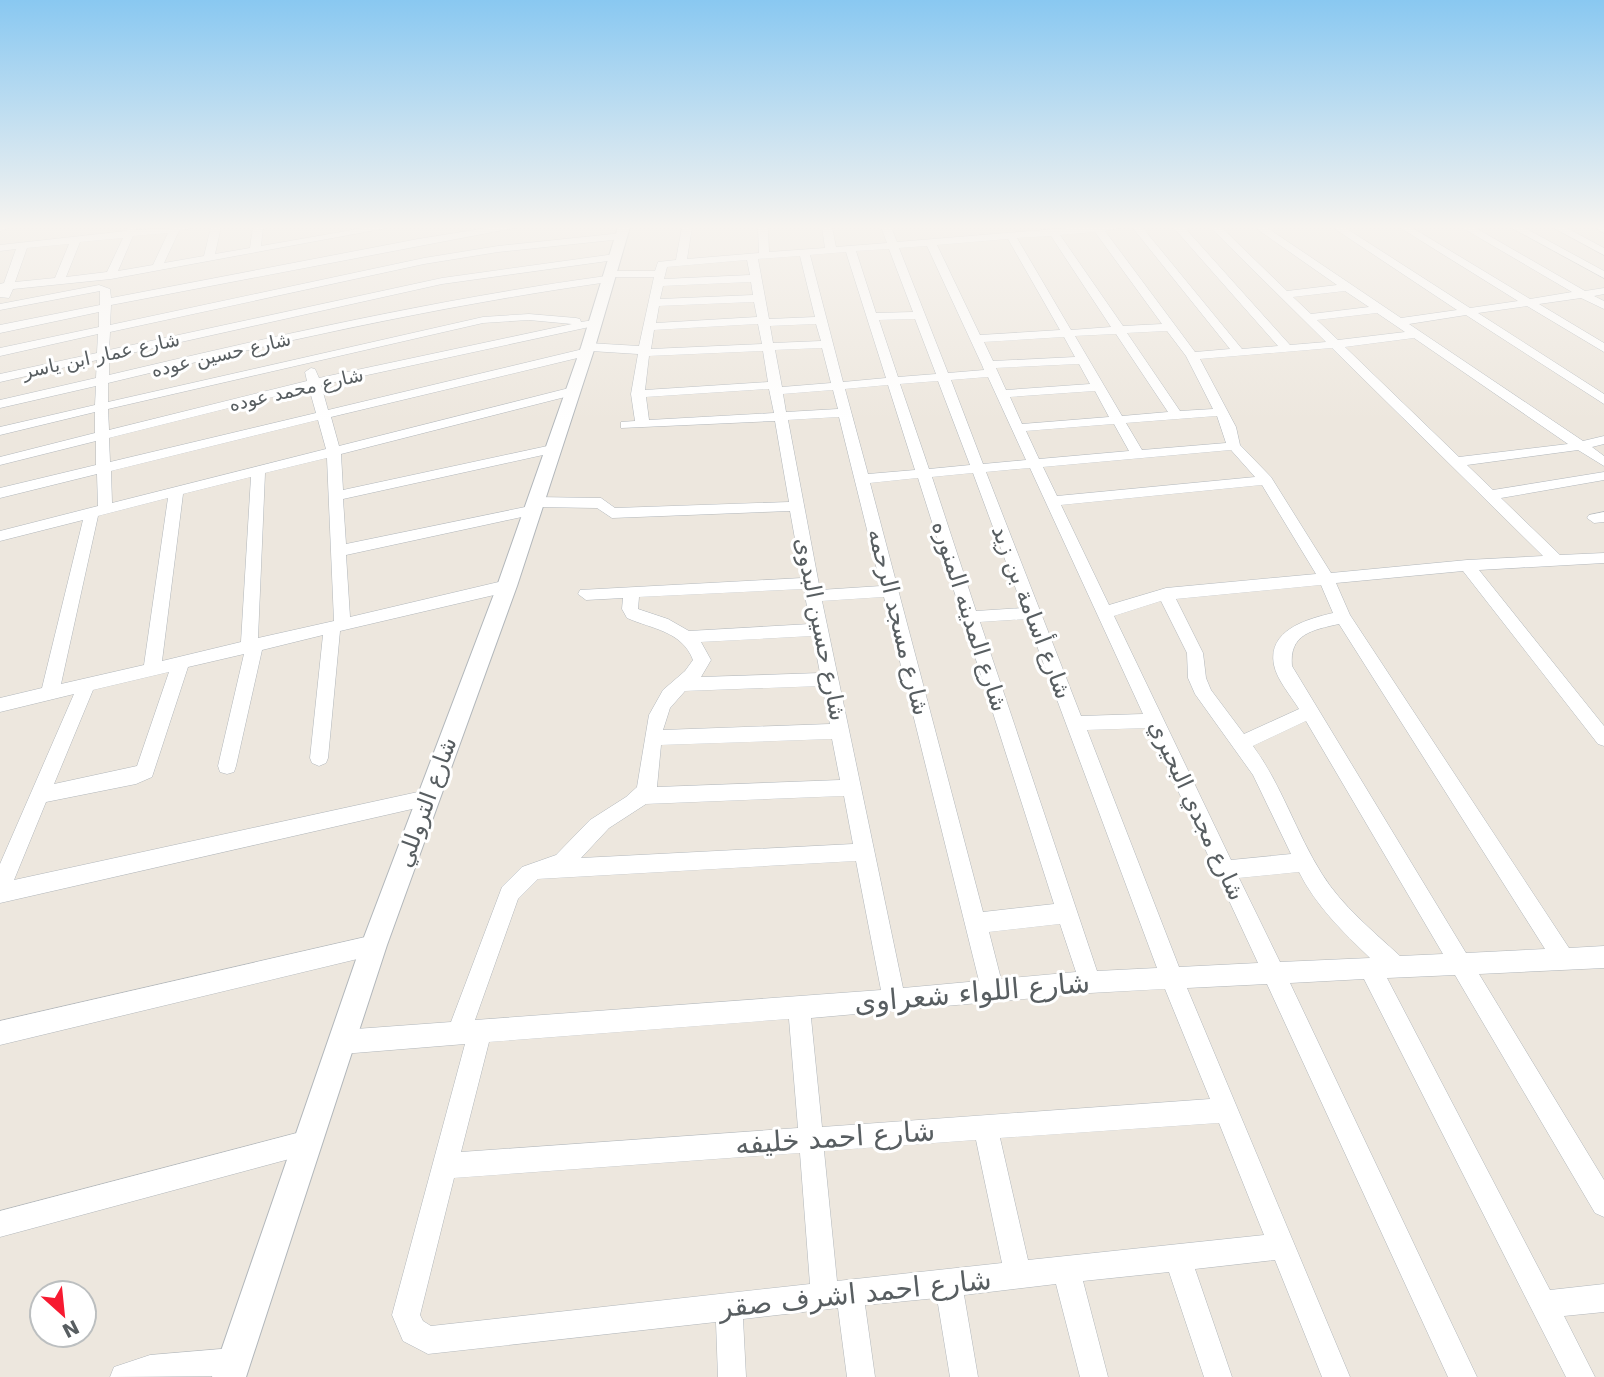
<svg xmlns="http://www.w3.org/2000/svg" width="1604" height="1377" font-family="'DejaVu Sans','Noto Naskh Arabic',sans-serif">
<rect width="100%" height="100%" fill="#ede7de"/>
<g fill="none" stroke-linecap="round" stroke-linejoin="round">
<defs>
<g id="minor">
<path d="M0,227H12L0,231Z"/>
<path d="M128,227H136V230L196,227L179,231L164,263L204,256L211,227H221L215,254L250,248L253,227H263L261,246L369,227H392L111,279L13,289L9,298L0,297V284L4,283L16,249L0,251V245L126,231ZM168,233L153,265L118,271L133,236ZM123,238L107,272L66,277L80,242ZM69,244L55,278L15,282L27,248Z"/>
<path d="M493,227H519L111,305L110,325L424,258L498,246L622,233L627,236L622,239L498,252L424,264L110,332L109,350L442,278L615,254L620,257L615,260L442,284L109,358V375C274,336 438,299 606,276V272L610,271H655L658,262L676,260L682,227H692L687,259L759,253L758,227H768L769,252L825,248L822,227H832L836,247L887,243L881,227H891L897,242L1080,227H1125L1105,231L1195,352L1230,349L1132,227H1142L1242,349L1278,346L1173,227H1184L1290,345L1326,342L1210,227H1221L1287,291L1337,285L1254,227H1266L1401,318L1457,310L1332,227H1344L1470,308L1518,301L1399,227H1411L1530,299L1572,292L1461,227H1474L1585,291L1604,288V294L1594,296L1604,301V309L1581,298L1539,304L1604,343V352L1527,306L1478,313L1604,394V404L1466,315L1409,324L1583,441L1604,436V444L1592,447L1604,456V466L1578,450L1467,465L1493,490L1604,472V480L1501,498L1560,555L1604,553V563L1479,570L1604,726V746L1598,744L1463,571L1336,583L1350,615L1569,948L1604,946V968L1479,974L1604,1180V1217L1595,1213L1455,975L1387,978L1550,1290L1604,1284V1312L1564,1316L1595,1377H1566L1364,979L1290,983L1477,1377H1448L1267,984L1187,988L1350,1377H1322L1275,1260L1195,1269L1232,1377H1204L1169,1272L1083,1281L1108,1377H1080L1056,1284L964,1295L978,1377H950L937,1298L865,1305L875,1377H847L838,1308L743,1319L746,1377H718L716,1322L428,1354L403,1341L392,1315L465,1044L342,1054L334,1050L330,1042L334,1034L342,1030L451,1022L502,887L522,867L556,855L590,820L626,797L637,787L649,715L663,690L685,671L693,660C682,631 652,629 627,618L622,609L623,598L586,600L578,594L580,590L802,578L790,511L612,518L597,508L536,507L538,510L536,513L531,515L346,555L350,617L507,580L515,586L507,592L340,631L328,758L326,763L319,766L312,763L310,758L323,635L262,650L236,766L234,772L227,774L220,772L218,766L244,654L188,667L152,777L136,784L46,802L14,880L427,790L434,792L437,798L434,804L0,903V864L74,694L0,712V698L42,688L83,520L0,541V531L98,506L97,474L0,498V488L96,465V441L0,465V457L95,433V412L0,435V427L95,405L96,386L0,408V400L96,378L97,360L0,382V374L97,353L98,334L0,356V348L99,327V312L0,333V325L100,305V291L0,310V304L99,285L110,289L111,298L418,239ZM1095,232L1162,324L1123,326L1060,235ZM1051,236L1111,327L1071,330L1017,238ZM1008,239L1060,330L980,335L937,245ZM927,246L982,365L984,370L948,373L899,248ZM889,249L913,312L876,313L856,251ZM846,252L886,378L843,382L810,255ZM800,256L815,317L769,319L758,259ZM747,260L750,275L664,279L667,267ZM612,277H654L639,346L588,343L584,344L583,349L328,410L321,385L594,326L600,323L594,320L581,322L580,319L576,318L529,314L483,317L108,402V383C274,343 439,306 608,282L612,281ZM751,282L753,295L660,299L663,286ZM1345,291L1369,307L1311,314L1293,297ZM754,302L757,317L656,323L659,306ZM1377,313L1405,332L1338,340L1317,320ZM915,319L936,374L898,377L879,320ZM529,320L572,324L319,378L315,369L311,368L305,372L307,381L109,430L108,409L483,323ZM758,324L762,344L651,349L654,330ZM816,324L821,341L773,343L770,326ZM1167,331L1186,356L1213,409L1180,411L1127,333ZM1116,334L1168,412L1122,416L1075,336ZM1064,337L1075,357L993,361L984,342ZM1414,338L1568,444L1459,457L1345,347ZM822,348L831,383L782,387L775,350ZM1332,348L1543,556L1467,560L1331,573L1271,477L1240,445L1236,427L1200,359ZM591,351L638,354L631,394L635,421L621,422V428L775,421L789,502L615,508L601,498L534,497L527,502L530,506L346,544L343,499L552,453L559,449L552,445L343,490L341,454L577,394L579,391L573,387L339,446L331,417L590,355ZM763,351L768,382L645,390L649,356ZM1079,364L1090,384L1006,390L996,368ZM988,377L1026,460L983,464L951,380ZM938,381L970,465L929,469L900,384ZM888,385L915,470L868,474L845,389ZM309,388L316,413L110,462L109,438ZM769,389L774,413L649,420L646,397ZM833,390L838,409L786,412L783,394ZM1095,391L1109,417L1022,424L1010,397ZM1217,416L1226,443L1142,450L1126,423ZM839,417L881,586L820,590L788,420ZM318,420L326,449L112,503L111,471ZM1114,424L1129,451L1039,459L1026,431ZM1231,450L1255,477L1057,496L1043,467ZM327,458L334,621L258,638L265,473ZM1030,468L1143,714L1081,716L986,472ZM973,473L1023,608L976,611L932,477ZM251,477L241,642L162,661L183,494ZM918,478L1054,904L983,912L870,483ZM1262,485L1316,574L1166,588L1109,605L1061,505ZM168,498L144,665L61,684L98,516ZM1321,585L1333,613C1307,619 1267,630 1274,665C1277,680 1291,696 1299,709L1244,734L1211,690L1206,678L1203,653L1176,599ZM804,589L810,624L689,631L668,619L638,609L639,597ZM884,597L979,981L903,988L822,601ZM1161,601L1187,653L1188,678L1195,694L1253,775L1291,854L1231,860L1114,616ZM1027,619L1157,968L1097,971L980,622ZM1339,624L1545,949L1466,953L1292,666C1289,634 1312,630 1339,624ZM813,636L820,673L701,677L711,660L701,642ZM169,672L137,766L54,784L93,690ZM822,686L830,724L663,730L670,708L685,691ZM1306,721L1443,954L1400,956C1373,931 1342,906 1322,874C1296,833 1282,785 1253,746ZM1149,728L1258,963L1179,967L1087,730ZM832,739L840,780L657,787L661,745ZM844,796L853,844L581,858L609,828L646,804ZM856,861L881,990L475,1020L518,899L538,879ZM1299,872C1316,906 1343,932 1370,958L1280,962L1239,878ZM1060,924L1076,972L1001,979L989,932ZM1165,989L1210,1099L822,1127L811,1018L1090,993ZM789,1019L798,1128L461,1152L489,1042ZM1219,1123L1264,1235L1028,1260L1000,1138ZM976,1140L1002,1263L837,1281L824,1151ZM800,1153L810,1284L431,1326L423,1321L420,1315L454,1178Z"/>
<path d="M1510,227H1523L1604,271V278Z"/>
<path d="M1552,227H1565L1604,248V255Z"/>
<path d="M1594,227H1604V233Z"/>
<path d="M1604,512V522L1594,523L1587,518L1589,515Z"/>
<path d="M374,935L382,938L385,945L382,952L374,955L0,1045V1021Z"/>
<path d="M308,1130L317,1133L320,1142L317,1151L308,1154L0,1237V1211Z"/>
<path d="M233,1348L243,1352L247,1362L243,1372L233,1376L110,1377L114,1367L150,1355Z"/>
</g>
<path id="tertiary" d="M618,227H630L595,347L517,586L387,945L246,1377H212L361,945L497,586L581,347Z"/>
</defs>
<use href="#minor" stroke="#b2b7bb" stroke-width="1"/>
<use href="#tertiary" stroke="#b2b7bb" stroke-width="2"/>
<use href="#minor" fill="#fff" fill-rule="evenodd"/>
<use href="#tertiary" fill="#fff" fill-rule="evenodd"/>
</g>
<linearGradient id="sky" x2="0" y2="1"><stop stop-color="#89c8f1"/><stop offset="0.54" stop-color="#f7f4f0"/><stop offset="1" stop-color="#f7f4f0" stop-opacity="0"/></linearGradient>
<rect width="1604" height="420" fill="url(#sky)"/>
<g text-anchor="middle" stroke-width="6" stroke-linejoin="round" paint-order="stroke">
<g font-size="19" fill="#585e61" stroke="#fff">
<text transform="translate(221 354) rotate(-13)" y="7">شارع حسين عوده</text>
<text transform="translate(101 355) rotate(-12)" y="7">شارع عمار ابن ياسر</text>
<text transform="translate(296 389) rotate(-13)" y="7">شارع محمد عوده</text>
</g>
<g font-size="23" fill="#585e61" stroke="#fff">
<text transform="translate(1032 612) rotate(69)" y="8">شارع أسامة بن زيد</text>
<text transform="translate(970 616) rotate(72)" y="8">شارع المدينه المنوره</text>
<text transform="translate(899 622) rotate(76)" y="8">شارع مسجد الرحمه</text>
<text transform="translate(821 629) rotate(79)" y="8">شارع حسين البدوى</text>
<text transform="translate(426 802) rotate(-70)" y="8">شارع التروللي</text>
<text transform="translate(1197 810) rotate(65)" y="8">شارع مجدي البحيري</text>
</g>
<g font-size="28" fill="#585e61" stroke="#fff">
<text transform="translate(972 992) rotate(-5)" y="10">شارع اللواء شعراوى</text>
<text transform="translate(835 1137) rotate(-4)" y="10">شارع احمد خليفه</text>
<text transform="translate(855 1293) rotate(-6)" y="10">شارع احمد اشرف صقر</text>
</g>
</g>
<g transform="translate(63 1314) rotate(153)"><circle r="33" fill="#ffffff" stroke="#bcbfc0" stroke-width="2"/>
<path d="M0-5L12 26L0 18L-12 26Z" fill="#f71a31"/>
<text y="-10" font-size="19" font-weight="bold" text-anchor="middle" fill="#585e61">N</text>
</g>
</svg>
